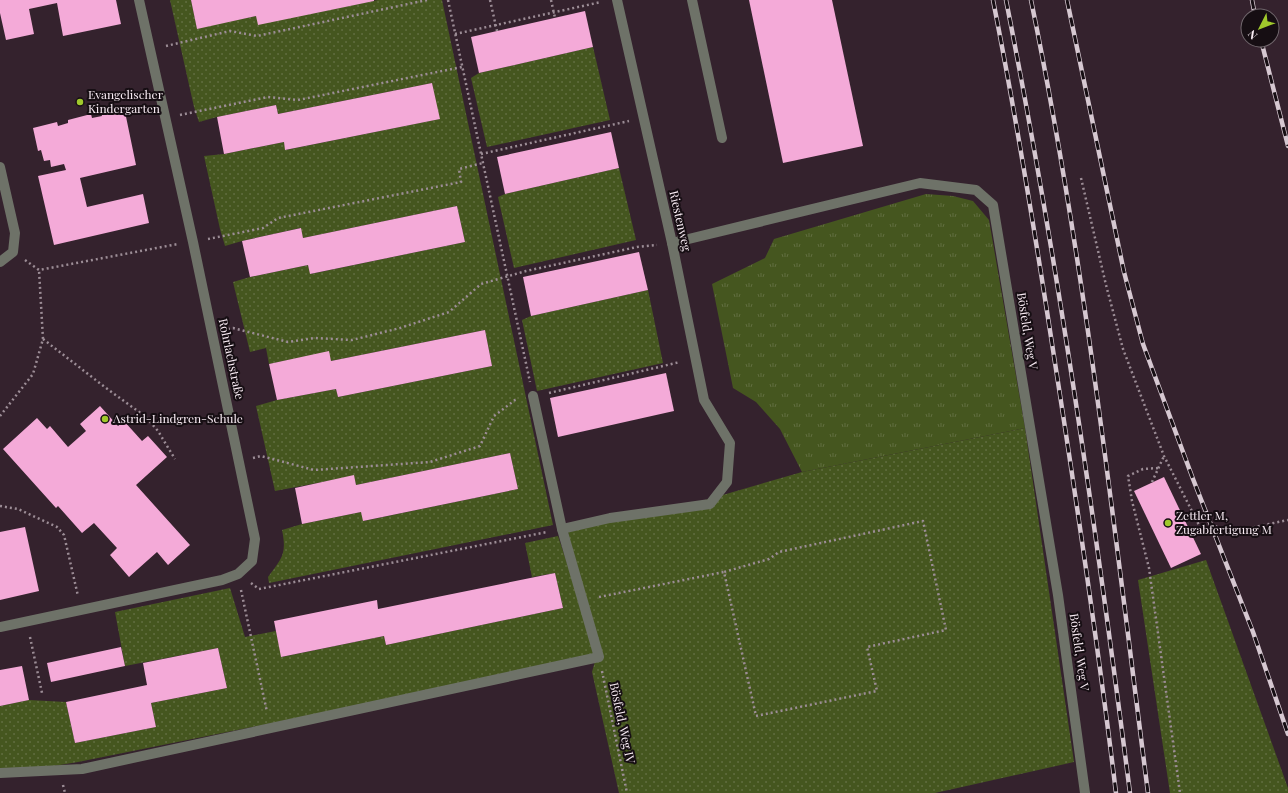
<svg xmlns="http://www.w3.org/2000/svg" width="1288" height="793" font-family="'Playfair Display',serif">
<defs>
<pattern id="grass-tufts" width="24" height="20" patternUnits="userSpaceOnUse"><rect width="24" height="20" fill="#45561f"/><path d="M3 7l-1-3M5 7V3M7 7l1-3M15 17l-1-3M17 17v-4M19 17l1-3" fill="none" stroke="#616e40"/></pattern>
<pattern id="garden-dots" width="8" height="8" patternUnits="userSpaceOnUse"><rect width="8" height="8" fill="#45561f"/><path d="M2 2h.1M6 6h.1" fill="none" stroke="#616e40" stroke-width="1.8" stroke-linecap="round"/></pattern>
</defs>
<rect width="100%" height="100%" fill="#34222d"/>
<path fill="url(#grass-tufts)" d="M926,194L953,196L973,201L989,220L1025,428L802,472L780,429L756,402L733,388L712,284L765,258L774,239Z"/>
<g fill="url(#garden-dots)">
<path d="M170,0H191L197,28L256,16L314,13L378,0H442L553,525L269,583L268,577C282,558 287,554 282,530L302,524L361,512L364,521L518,489L510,453L356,485L354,476L275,491L256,406L277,400L336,389L338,397L492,366L485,330L331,361L328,352L269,364L266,348L250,352L233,282L250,277L308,265L311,274L465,242L457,206L303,238L300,228L242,241L225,246L220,229L204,156L224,154L284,142L286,150L439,119L432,83L278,114L276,105L217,117L199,122L194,107Z"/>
<path d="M593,47L610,120L487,147L471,78L479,73Z"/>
<path d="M619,168L636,240L514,268L498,197L505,194Z"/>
<path d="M648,290L663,363L537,391L522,320L531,316Z"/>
<path d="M1025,428L1074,762L935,793H619L592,672L596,658L78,762L0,775V706L29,700L66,702L75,743L156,727L151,703L227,688L218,648L125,666L115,612L230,588L245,637L276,631L282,657L384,636L386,645L563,608L555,573L532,577L525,543L558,536L588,626L568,532L709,499L802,472Z"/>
<path d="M1206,560L1288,788V793H1170L1138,580Z"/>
</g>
<g fill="#f4aad8">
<path d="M0,0H116L121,24L63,36L57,3L29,9L34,34L6,40L0,13Z"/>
<path d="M191,0H374V1L258,25L256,16L197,29Z"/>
<path d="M749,0H832L863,146L783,163Z"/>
<path d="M585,11L593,47L479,73L471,37Z"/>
<path d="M432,83L440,119L285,150L284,142L224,154L217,117L276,105L278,114Z"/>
<path d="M124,107L136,165L80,178L87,207L143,194L149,223L54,245L38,176L66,170L64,164L51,167L50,160L44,161L41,150L38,151L33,128L57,122L58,126L68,123V120L91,114L92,118L102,116L101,112Z"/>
<path d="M611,132L619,168L505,194L497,157Z"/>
<path d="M457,206L465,242L310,274L308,265L250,277L242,241L301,228L303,238Z"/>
<path d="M639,252L648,290L531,316L523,277Z"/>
<path d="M485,330L492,366L338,397L336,389L277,400L269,364L329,351L331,361Z"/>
<path d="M666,373L674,411L558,437L550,398Z"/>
<path d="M100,406L118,426L124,421L142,441L148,436L167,457L136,485L190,545L168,565L157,552L129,577L110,555L117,548L94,523L82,533L58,506L56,508L3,449L37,418L47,429L50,426L68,447L86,431L80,424Z"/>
<path d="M510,453L518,489L363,521L361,512L302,524L295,488L354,475L356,485Z"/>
<path d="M1164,477L1201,554L1171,568L1134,491Z"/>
<path d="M25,527L39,591L0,600V532Z"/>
<path d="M555,573L563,608L386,645L384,636L281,657L274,621L377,600L378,609Z"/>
<path d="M121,647L125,666L51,682L47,663Z"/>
<path d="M218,648L227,688L151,703L156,727L75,743L66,702L147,685L143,663Z"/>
<path d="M22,666L29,700L0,706V670Z"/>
</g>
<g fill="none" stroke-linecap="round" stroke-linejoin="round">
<g stroke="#9c8d96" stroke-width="2.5" stroke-dasharray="2 3" stroke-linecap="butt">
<path d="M448,0L530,382"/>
<path d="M490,0L497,31"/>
<path d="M551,0L555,18"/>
<path d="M455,34L601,2"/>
<path d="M166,46L230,31L257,36L427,0"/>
<path d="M180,115L268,97L298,100L462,67"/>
<path d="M481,154L629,121"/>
<path d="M1081,178L1106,285L1123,349L1164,456L1202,531L1214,525L1226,533L1288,520"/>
<path d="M208,239L263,228L278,218L461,182L459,169L483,163"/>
<path d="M25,260L39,270L178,244"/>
<path d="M228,329L233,328L288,342L315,338L352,340L400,328L449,312L481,284L526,271L637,247L657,245"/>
<path d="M43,339L106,388L146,417L158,431L175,459"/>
<path d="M549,393L680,362"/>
<path d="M0,416L33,374L43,339L39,270"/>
<path d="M253,458L261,456L314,470L430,462L480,446L494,416L515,400L518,399"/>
<path d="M1158,468L1143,469L1128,476L1132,501L1149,568L1180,793"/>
<path d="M1152,482L1164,456"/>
<path d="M0,506L18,509L57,527L64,535L78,596"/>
<path d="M251,583L259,589L547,532"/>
<path d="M241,590L267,712"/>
<path d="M599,597L724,572L756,716L877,691L867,647L946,630L923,521L779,552L769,559L724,572"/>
<path d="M30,637L42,693"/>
<path d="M602,671L627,793"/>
<path d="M63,785L65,793"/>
</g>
<g stroke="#6e7268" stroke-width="10">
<path d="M692,0L722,138"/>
<path d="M0,167L15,233L13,252L0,262"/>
<path d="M672,243L920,183L976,190L993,205L1058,595L1085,793"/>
<path d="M533,396L562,529"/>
<path d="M0,627L222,580L238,574L252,561L255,539L193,242L139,0"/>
<path d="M0,773L82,769L599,657L562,529L610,518L710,504L727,482L730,443L704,400L672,243L617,0"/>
</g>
<defs>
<g id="rail">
<path d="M993,0C1016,116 1035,233 1053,350C1076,497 1098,645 1116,793"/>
<path d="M1006,0C1058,262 1096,528 1130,793"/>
<path d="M1031,0C1085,262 1114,528 1148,793"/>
<path d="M1067,0L1124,272L1143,344L1193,479L1253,632L1288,734"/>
<path d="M1252,0L1255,16"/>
<path d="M1261,40L1288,146"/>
</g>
</defs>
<use href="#rail" stroke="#d6c8d1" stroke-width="4.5"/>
<use href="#rail" stroke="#160e13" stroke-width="3" stroke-dasharray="9" stroke-linecap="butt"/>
</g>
<g fill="#a0c92c" stroke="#160e13" stroke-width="1.5">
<circle cx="80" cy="102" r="4"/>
<circle cx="105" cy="419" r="4"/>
<circle cx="1168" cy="523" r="4"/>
</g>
<g text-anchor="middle" stroke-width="4" stroke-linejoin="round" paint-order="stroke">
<g font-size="12" fill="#f9ecf4" stroke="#160e13" text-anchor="start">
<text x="88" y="99">Evangelischer<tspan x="88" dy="14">Kindergarten</tspan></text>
<text x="113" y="423">Astrid-Lindgren-Schule</text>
<text x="1176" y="520">Zettler M,<tspan x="1176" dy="14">Zugabfertigung M</tspan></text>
</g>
<g font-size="12" fill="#f9ecf4" stroke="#160e13">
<text transform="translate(680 221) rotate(77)" y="4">Riestenweg</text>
<text transform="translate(1027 331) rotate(81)" y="4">Bösfeld, Weg V</text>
<text transform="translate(231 359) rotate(78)" y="4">Rohrlachstraße</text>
<text transform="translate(1079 652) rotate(82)" y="4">Bösfeld, Weg V</text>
<text transform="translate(622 723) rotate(78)" y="4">Bösfeld, Weg IV</text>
</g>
</g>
<g transform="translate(1260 28) rotate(228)"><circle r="19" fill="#160e13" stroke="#71676d"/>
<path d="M0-3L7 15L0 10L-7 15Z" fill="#a0c92c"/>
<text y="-6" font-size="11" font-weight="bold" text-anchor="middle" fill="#f9ecf4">N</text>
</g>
</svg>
